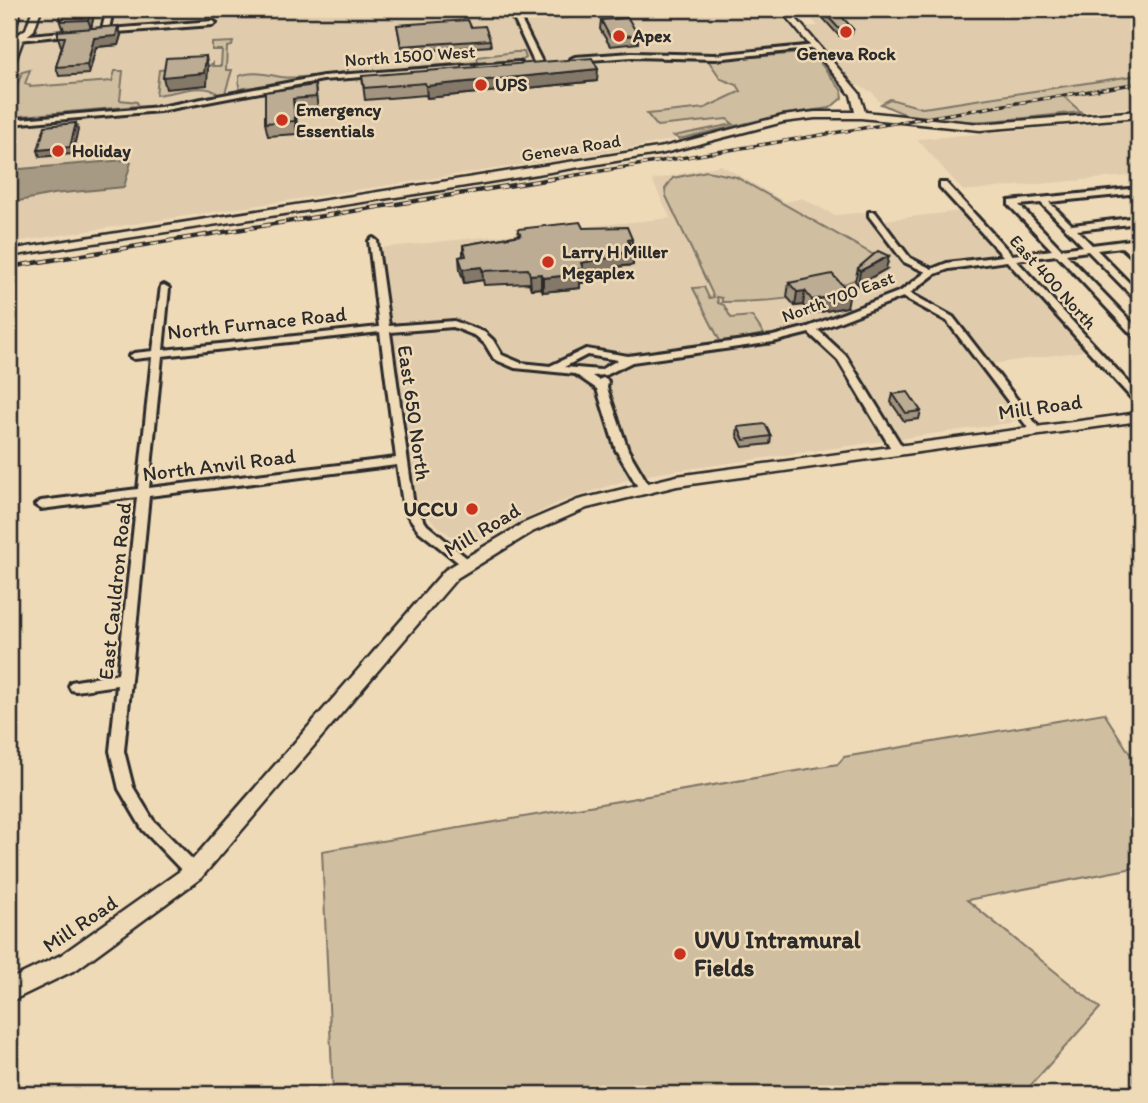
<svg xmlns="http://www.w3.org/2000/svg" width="1148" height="1103" font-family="Itim,sans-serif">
<rect width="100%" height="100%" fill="#efdab8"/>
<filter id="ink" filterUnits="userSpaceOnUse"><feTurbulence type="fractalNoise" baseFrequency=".0143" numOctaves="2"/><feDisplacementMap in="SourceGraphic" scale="14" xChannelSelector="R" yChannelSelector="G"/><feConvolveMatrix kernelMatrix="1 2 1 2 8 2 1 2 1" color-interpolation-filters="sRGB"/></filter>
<g filter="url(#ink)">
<g fill="#e0ccad">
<path d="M9,9H776L792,27L818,26L803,9H1139V107L1081,112L1061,95L981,100L922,108L890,100L881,104L872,92L811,65L776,115L726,129L626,149L9,243Z"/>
<path d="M1139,120V175L963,191L917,139Z"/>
<path d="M721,165L785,202L802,198L834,215L875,211L883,220L960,211L1084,351L978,366L1016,415V420L1010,423L653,474L624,481L558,503L474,544L460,542L441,529L427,516L417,500L378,248L670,218L652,180Z"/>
</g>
<g fill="#cfbea0" stroke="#7d7466" stroke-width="2">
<path d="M233,42L232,46L227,47L226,70H232L225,93L218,94C205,81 173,94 156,95L159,70L209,66L213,63V66H221L222,50H212V43Z"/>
<path d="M515,52H524L526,58L521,61L406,68L478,62L477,57Z"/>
<path d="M805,53L814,55L842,91L843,97L830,108L786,114L679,139L674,136L733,124L727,119L657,126L647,114L705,108L741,91L737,85L721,79L708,60Z"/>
<path d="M348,69V74L239,89V76C252,70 269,75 281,77C298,80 329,73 347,72Z"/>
<path d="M30,70L25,84L30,85V87L112,81L115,71H123L120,100L137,102L138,106L10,117L9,108L22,72Z"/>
<path d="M1139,75V83L1062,95L1081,112C1029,117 974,126 922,119C908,117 894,109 881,104L890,99L922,108L930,107Z"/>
<path d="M707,171L736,177L888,263C829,296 789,302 722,302V298L717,297L718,303L724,305L731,318L752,316L764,334L721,343L693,288L704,287L709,298L714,297L666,196L665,189L673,178Z"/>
<path d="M1104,713L1139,768V867L967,900L1100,1008L1023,1094H333L322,851L838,764L844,757Z"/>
</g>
<path fill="#a79a84" stroke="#756e60" stroke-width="2" d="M125,160L131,162L124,187L53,194L9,203V170Z"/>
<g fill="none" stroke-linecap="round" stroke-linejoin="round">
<defs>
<g id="minor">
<path d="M107,9H113L109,29L213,21L216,23L213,25L103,33L100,31L102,29Z"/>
<path d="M509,13H513L521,20L542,62L540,63L534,62L515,21L509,15Z"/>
<path d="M75,31L77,32V34L19,40L16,38L19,36Z"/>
<path d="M816,45L819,47L818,48L715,59L632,57L575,61L571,59L575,57L632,53L715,55Z"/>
<path d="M519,62L521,63V65L323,80L160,111L9,124V120L160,107L323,76Z"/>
<path d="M940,183H946L1012,255L1052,250L1009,205V201L1139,188V193L1049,202L1072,225L1139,217V223L1077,230L1092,245L1139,239V245L1131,246L1139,253V261L1136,260L1122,247L1097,250L1139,293V301L1136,300L1088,251L1066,254L1139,330V339L1135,338L1057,255L1016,260L1139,394V403L1135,402L1007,261L949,269L935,274L910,293L953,317L1040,429L1041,431L1040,433H1032L947,321L903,297L818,330L846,356L904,450L898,454L892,450L838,360L809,333L773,342L632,362L606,375L592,376L598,380L603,378L608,381L607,388L628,450L651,489L645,493L641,492L616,450L597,389L575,374L515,368L494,359L485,344L476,336L453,327L390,332L414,506L427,525L474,564L472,567H464L419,531L404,510L397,465L149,496L124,751L133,787L153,820L200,867L202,872L200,877L194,879L188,877L143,830L119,789L110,751L117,685L76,691L71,690L69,686L71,682L76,681L118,674L137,497L41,509L35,505L41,501L138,489L152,357L134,359L129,356L134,353L153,351L161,286L164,285L169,288L163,350L379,327L369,241L373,238L377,241L389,326L454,321L484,332L493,340L502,355L521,363L550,366L586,349L628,356L773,336L808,327L901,291L926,272L904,262L869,216V212H875L910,258L932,269L947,263L1003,256L940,187ZM1041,203L1083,246L1061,249L1019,205ZM380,332L396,458L149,488L162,356ZM587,355L618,360L600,370L564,367Z"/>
</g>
<g id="major">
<path d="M13,9H21L14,31L19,34L26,29L33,9H41L34,30L23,39L14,64L9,67V53L14,39L9,36V21Z"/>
<path d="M780,9H788L859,93L865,112L980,124L1139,111V117L980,130L861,118H815L783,122L664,153L435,191L9,256V250L664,147L783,116L815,112H855L851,95Z"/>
<path d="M1139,413V421L677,486L587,508L532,532L457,578L201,878L77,969L9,1002V980L61,955L187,866L445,570L522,524L578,500L677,476Z"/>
</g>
</defs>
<use href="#minor" stroke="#2b2b2b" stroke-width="6"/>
<use href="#major" stroke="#2b2b2b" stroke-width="5"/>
<use href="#minor" fill="#efdab8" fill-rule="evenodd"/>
<use href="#major" fill="#efdab8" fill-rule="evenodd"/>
<defs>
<path id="rail-far1" d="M546,180L1139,83"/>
<path id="rail" d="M9,267L557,178"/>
</defs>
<use href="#rail-far1" stroke="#2b2b2b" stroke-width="3.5"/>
<use href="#rail" stroke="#2b2b2b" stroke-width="4.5"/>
<use href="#rail-far1" stroke="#efdab8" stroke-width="2" stroke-dasharray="6" stroke-linecap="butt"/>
<use href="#rail" stroke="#efdab8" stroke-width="2.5" stroke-dasharray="8" stroke-linecap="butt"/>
</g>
<g fill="#a2947e" stroke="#2b2b2b" stroke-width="2">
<path d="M528,9H614L584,11V16L559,18L555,10L530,12Z"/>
<path d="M823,11L853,29L852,34L839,36L822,17Z"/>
<path d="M94,15L91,28L118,26L121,35L118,45L96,47L89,74L59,76L56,67L62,46H61L58,37L64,30L63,27L62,28L59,19Z"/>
<path d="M601,20L638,35V43L610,46L600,29Z"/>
<path d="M397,25L471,27L490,40L491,46L402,52Z"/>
<path d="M362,76L597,81L427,98L426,95L365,100Z"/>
<path d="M315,85L318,110L296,111L297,134L268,136L265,123V92Z"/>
<path d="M583,228L632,249L633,265L615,267V270L583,276V283H580V288L543,292L541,288L531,289L529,283L484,285L483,280L464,283L460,270L459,257L463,256V245L519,235L518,229Z"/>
<path d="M858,268L886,269L858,285L855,281Z"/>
<path d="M789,283L847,307L810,314L803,305L795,306L787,297Z"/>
<path d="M893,394L921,411L919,419L904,421L891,402Z"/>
<path d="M738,427L771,436L770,444L743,447L737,435Z"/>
</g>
<g fill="#847867" stroke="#2b2b2b" stroke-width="2">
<path d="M91,9H92L94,15L91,28L88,20Z"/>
<path d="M118,26L121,35L118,45L96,47L89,74L87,65L94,38Z"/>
<path d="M206,56L208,68L207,85L166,89L163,77Z"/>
<path d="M598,69L597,81L427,98L426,86Z"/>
<path d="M293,99L296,111L297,134L295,121Z"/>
<path d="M76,123L78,130L72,154L40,157L38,150Z"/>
<path d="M632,239L633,265L615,267V270L583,276V269L581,263L614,254L628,240Z"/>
<path d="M889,256L886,269L858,285L860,271Z"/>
<path d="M482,267L483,280L464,283L463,269Z"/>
<path d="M541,274V288L531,289L530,275Z"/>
<path d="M580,274V288L543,292V278Z"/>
<path d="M805,291L803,305L795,306L797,292Z"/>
<path d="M850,293L847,307L810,314L812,300Z"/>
</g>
<g fill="#bcac93" stroke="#2b2b2b" stroke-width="2">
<path d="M62,9H91L88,20L61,21L62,19H59Z"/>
<path d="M558,9H583L584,10L559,12Z"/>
<path d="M836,10L853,29L840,30L823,11Z"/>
<path d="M628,18L638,35L610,37L601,20Z"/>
<path d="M468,20L471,27L485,26L490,40L401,46L397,25Z"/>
<path d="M118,26L116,36L94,38L87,65L56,67L65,37H58V31Z"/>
<path d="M206,56L204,73L163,77L166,58Z"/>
<path d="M592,58L598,69L426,86L425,83L364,88L362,76Z"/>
<path d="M315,85L316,97L293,99L295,121L265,123V92Z"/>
<path d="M76,123L70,147L38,150L45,126Z"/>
<path d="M580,222L583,228L627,227L632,239L628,240L633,252L614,254L615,257L581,263L583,269H578L580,274L543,278L541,274L530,275L528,269L483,271L482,267L463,269L459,257L466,256L463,245L521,235L518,229Z"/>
<path d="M878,251L889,256L860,271L858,268Z"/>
<path d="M832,274L850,293L812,300L805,291L797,292L789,283Z"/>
<path d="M908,392L921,411L906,413L893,394Z"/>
<path d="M765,424L771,436L744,440L738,427Z"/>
</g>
</g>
<g fill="#c8321e" stroke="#efdab8" stroke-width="2.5">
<circle cx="846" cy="32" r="7"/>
<circle cx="619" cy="36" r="7"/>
<circle cx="481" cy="85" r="7"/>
<circle cx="282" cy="120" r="7"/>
<circle cx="58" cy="151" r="7"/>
<circle cx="548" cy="262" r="7"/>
<circle cx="472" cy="509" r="7"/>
<circle cx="680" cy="954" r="7"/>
</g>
<g text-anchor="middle" stroke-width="5" stroke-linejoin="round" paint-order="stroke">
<g font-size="18" font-weight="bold" fill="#2b2b2b" stroke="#efdab8" text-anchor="start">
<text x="633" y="42">Apex</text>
<text x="846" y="60" text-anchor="middle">Geneva Rock</text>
<text x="495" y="91">UPS</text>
<text x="296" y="116">Emergency<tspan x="296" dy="21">Essentials</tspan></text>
<text x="72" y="157">Holiday</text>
<text x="562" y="258">Larry H Miller<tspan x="562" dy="21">Megaplex</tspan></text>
</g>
<g font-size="18" fill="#2b2b2b" stroke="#efdab8">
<text transform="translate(410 56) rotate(-4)" y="6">North 1500 West</text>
<text transform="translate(571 148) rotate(-9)" y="6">Geneva Road</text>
<text transform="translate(1053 282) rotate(48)" y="6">East 400 North</text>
<text transform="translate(838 297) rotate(-20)" y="6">North 700 East</text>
</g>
<g font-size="21" fill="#2b2b2b" stroke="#efdab8">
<text transform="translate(257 323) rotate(-6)" y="7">North Furnace Road</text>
<text transform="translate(1040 407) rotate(-8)" y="7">Mill Road</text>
<text transform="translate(414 413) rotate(82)" y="7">East 650 North</text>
<text transform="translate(219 465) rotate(-7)" y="7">North Anvil Road</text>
<text transform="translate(482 530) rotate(-31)" y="7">Mill Road</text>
<text transform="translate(115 591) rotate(-84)" y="7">East Cauldron Road</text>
<text transform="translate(80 924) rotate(-34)" y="7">Mill Road</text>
</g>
<g font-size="21" font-weight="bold" fill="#2b2b2b" stroke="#efdab8" text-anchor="end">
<text x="458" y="516">UCCU</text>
</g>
<g font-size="24" font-weight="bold" fill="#2b2b2b" stroke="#efdab8" text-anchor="start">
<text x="694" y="948">UVU Intramural<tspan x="694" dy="28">Fields</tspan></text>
</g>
</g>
<rect width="1148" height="1103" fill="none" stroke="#efdab8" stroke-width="35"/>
<rect x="18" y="18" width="1113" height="1068" fill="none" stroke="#2b2b2b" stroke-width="2.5" filter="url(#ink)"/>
</svg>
